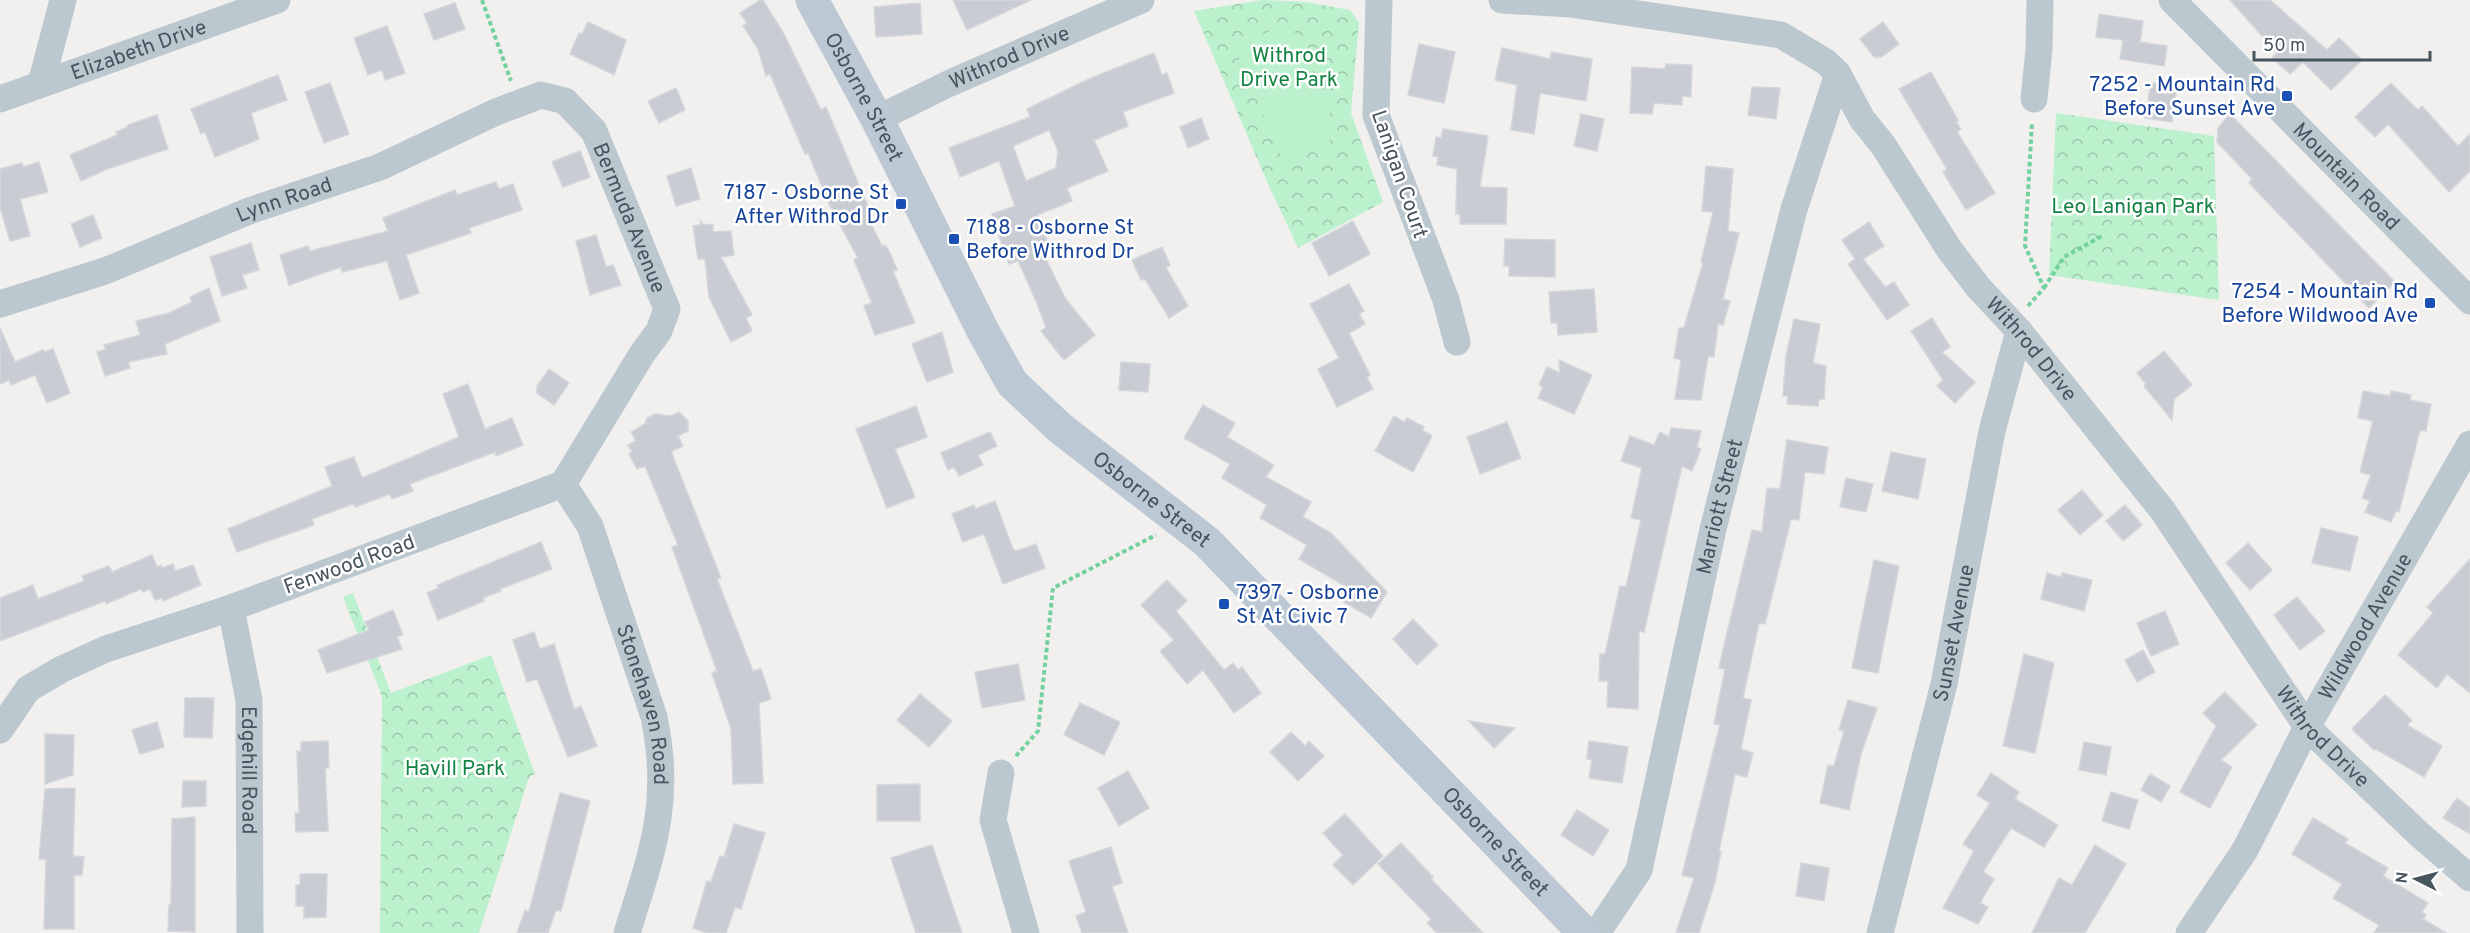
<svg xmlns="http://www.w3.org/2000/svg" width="2470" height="933" font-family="Overpass,sans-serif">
<defs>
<pattern id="park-crowns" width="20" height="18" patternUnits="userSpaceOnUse" patternTransform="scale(1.5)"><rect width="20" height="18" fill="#bcf1cd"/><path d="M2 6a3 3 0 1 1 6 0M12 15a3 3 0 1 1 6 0" fill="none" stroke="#9bc6aa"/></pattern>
</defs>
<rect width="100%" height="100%" fill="#f2efef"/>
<g fill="url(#park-crowns)">
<path d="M1262,0L1306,2L1350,10L1359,23L1351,113L1383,202L1298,248L1268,184L1194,11Z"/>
<path d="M2056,113L2214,136L2219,300L2049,275Z"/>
<path d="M353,593L391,693L491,655L535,774L529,777L479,933H380L382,696L343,597Z"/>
</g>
<path fill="#bcf1cd" d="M1290,22L1340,136L1283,161L1234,47Z"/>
<g fill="#c9ccd2" stroke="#d3d6db" stroke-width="1.5" fill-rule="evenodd">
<path d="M760,0H763L784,34L821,110L826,107L870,211L866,214L882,246L885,245L889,251L897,270L893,271L915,323L875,335L864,306L872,303L854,260L858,258L831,208L808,153L805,154L770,74L766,76L758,49L743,26L747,23L740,13Z"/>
<path d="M953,0H1031L967,30Z"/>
<path d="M2230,0H2270L2327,50L2339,38L2362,60L2331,90L2303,62L2290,74L2272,58L2277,53Z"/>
<path d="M455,3L465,29L434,40L424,14Z"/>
<path d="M920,3L922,34L876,37L874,7Z"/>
<path d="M2099,14L2143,21L2140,42L2167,46L2164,66L2120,59L2123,40L2096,37Z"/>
<path d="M588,22L626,40L614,75L570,54L579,33L582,34Z"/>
<path d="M1883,22L1899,44L1881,57H1874L1860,39Z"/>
<path d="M387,26L405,73L385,80L382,70L368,75L354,38Z"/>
<path d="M1419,44L1455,52L1444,103L1408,95Z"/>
<path d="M1502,48L1550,59L1551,52L1592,59L1586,101L1540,93L1534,134L1511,130L1517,85L1495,80Z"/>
<path d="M1154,53L1162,75L1167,73L1174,93L1123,112L1128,126L1094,140L1108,171L1067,188L1072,201L1037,215L1050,248L1042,251L1065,298L1095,335L1064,360L1041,331L1046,327L1036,301L1018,261L1009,264L1001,242L992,214L1015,206L999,161L960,177L949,148L1030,117L1027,109L1091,78ZM1049,130L1058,151L1056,168L1026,181L1013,146Z"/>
<path d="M1666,64L1692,65L1691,97L1682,96V105L1654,103L1652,114L1630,113L1632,67L1665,69Z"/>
<path d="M1931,72L1958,120L1956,122L1961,129L1957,132L1995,193L1966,210L1943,172L1947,169L1899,89Z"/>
<path d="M278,75L287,100L251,113L259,139L215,157L205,132L201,134L191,109Z"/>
<path d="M330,83L349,134L324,143L305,92Z"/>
<path d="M2151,83L2177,86L2172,122L2145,118Z"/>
<path d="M2391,83L2418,110L2422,106L2458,146L2470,134V171L2449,192L2388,124L2375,137L2355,117Z"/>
<path d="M1752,87L1780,88L1776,119L1748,115Z"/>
<path d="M676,88L685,110L659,123L648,101Z"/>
<path d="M1581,114L1604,119L1597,151L1574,146Z"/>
<path d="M2230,114L2395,282L2369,308L2249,183L2252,179L2217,142L2218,128Z"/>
<path d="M157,115L168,149L107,169L81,181L70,155L117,135L116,132L128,127V125Z"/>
<path d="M1201,118L1209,139L1188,148L1180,127Z"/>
<path d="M1443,129L1488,136L1480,187L1507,188L1506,224H1460V214H1456L1457,169L1437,165L1438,157L1433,156L1436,137L1441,138Z"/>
<path d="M580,151L590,177L563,187L552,162Z"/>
<path d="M39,162L48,192L20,199L30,236L10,241L0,207V169L22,163L23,167Z"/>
<path d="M1706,166L1733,169L1728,231L1739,233L1723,299L1730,301L1723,325L1718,324L1714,357L1708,356L1701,400L1675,399L1681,360L1674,358L1679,328H1684L1703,263L1701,262L1713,212L1702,211Z"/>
<path d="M691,168L700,199L676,206L667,176Z"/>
<path d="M496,182L499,189L513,184L522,210L469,228L471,233L406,255L419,293L400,300L387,261L342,272L341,267L289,285L280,255L308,246L310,251L388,231L383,218L455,190L457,195Z"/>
<path d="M93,215L102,238L80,247L71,224Z"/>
<path d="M700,221L704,225L713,224V232L731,231L734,255L721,257L752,315L746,318L752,331L731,342L709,297L705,259H698L693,226L701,225Z"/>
<path d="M1353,221L1370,254L1329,276L1312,243Z"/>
<path d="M1869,222L1884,246L1863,259L1885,287L1894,282L1909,305L1887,320L1848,264L1855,259L1842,240Z"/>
<path d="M596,235L606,267L613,265L621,285L590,295L576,241Z"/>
<path d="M1505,239L1555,240V277L1509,276V266H1504Z"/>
<path d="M251,243L259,270L242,275L247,288L222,296L210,257Z"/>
<path d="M1162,247L1170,265L1166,268L1188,306L1169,318L1145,279L1141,280L1132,260Z"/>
<path d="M1349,284L1364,311L1359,314L1365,324L1349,333L1370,375L1367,377L1373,389L1337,407L1318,369L1339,358L1310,304Z"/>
<path d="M209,288L220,321L165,344L167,354L128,362L130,368L105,376L97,352L106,349L104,345L140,335L136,321L169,313L192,302L190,297Z"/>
<path d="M1594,289L1597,332L1558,335L1557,323H1551L1549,292Z"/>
<path d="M1932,318L1950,347L1942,352L1975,382L1955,403L1937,386L1943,380L1911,331Z"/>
<path d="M1794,319L1820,324L1813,363L1826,366L1824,399H1819L1818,406L1787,404L1788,396H1783L1786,356Z"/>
<path d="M0,328L15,362L43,350L45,352L53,349L70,393L47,403L35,375L11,385L9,380L0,384Z"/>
<path d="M942,332L953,372L927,382L912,344Z"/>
<path d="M2164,351L2192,385L2174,399L2172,420L2144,386L2146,384L2137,373Z"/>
<path d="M1559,360L1592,375L1574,414L1538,398L1543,387L1539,385L1547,367L1560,373Z"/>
<path d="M1121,362L1150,364L1148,392L1119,390Z"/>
<path d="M549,369L569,383L554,405L537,393V386Z"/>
<path d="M468,384L485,429L512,418L523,445L496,456L495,452L410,484L413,491L392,499L390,494L355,507L353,504L312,519L314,525L237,552L228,529L332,486L325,467L354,457L362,478L459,437L443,394Z"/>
<path d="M2363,391L2390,396L2391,391L2411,395L2410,400L2431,404L2426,431L2420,430L2399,512L2396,511L2391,522L2365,512L2370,501L2362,498L2371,475L2360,472L2373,421L2358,418Z"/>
<path d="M1203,405L1235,423L1227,437L1274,465L1266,477L1311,502L1303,517L1331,533L1387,592L1371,618L1337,598L1345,586L1299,559L1307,545L1260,518L1267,505L1222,478L1230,464L1184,438Z"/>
<path d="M916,406L927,437L895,449L915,497L887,508L856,429Z"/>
<path d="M679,412L688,421V431L678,436L683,446L672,451V454L721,578L717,579L753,671L761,669L771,699L759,703L763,783L733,784L731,729L712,673L717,671L672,547L678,545L645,466L637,469L629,454L632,452L628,445L636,441L631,432L645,424L647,418L655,414L671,416Z"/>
<path d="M1394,416L1404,422L1407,418L1424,427L1422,430L1432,436L1413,472L1375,451Z"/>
<path d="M1507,422L1521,458L1480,474L1467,437Z"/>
<path d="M1671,428L1701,431L1697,447L1701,449L1692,471L1682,466L1644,632L1639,631L1638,709L1607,707L1608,681H1599L1600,654H1605L1620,586L1626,587L1641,520L1631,518L1642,468L1621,461L1630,436L1654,445L1660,432L1669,437Z"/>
<path d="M990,432L997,446L978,455L983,465L959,476L954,467L948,470L941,453Z"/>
<path d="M1787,440L1828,447L1824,474L1805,472L1799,520L1791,519L1765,624L1759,623L1743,698L1751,700L1741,749L1753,753L1747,777L1735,774L1719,851L1721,852L1715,882L1699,933H1676L1694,878L1682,875L1720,725L1714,724L1725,669L1719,668L1727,633L1752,530L1762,532L1767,488L1780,489Z"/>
<path d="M1891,452L1926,459L1918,499L1882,491Z"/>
<path d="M1846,478L1873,484L1866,512L1840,507Z"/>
<path d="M2082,490L2103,515L2080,535L2058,510Z"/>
<path d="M995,501L1013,549L1016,551L1036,544L1045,568L1003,584L984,534L963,542L952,514L974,505L975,509Z"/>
<path d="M2125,505L2142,525L2123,541L2106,521Z"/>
<path d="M2321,528L2358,537L2350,571L2312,563Z"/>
<path d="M541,542L552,569L500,589L501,591L483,598L484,601L438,620L427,593L439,588L437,585Z"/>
<path d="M2248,543L2272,570L2250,590L2226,563Z"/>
<path d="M152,555L157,567L161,565L162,568L173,564L175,571L193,565L201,585L163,601L162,598L155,600L150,589L143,592L141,589L106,604L105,601L0,641V598L33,585L38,599L84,581L82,576L109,566L112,572Z"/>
<path d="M2470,559V693L2447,674L2437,688L2398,655L2433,613L2427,607Z"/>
<path d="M1874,560L1899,566L1878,673L1852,668Z"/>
<path d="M2047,573L2061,577L2062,573L2092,580L2084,611L2041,599Z"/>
<path d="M1167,580L1187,601L1176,611L1224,670L1233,663L1238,670L1242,667L1261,693L1234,713L1203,670L1187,684L1160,651L1174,640L1141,605Z"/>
<path d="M2297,597L2325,631L2300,650L2274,615Z"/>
<path d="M393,610L403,635L397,637L402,649L327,673L318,650L369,630L365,622Z"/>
<path d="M2165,611L2179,644L2151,656L2137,623Z"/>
<path d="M1413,619L1438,645L1417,665L1393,639Z"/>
<path d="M534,632L540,649L554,644L574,709L581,706L597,746L568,757L537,679L527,682L513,640Z"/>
<path d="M2143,650L2155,672L2137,682L2125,660Z"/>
<path d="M2024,654L2054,663L2035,753L2003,746Z"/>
<path d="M1018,664L1025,700L982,708L975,672Z"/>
<path d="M2225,692L2257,725L2221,760L2232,767L2210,808L2180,792L2216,726L2203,713Z"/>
<path d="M920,694L952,721L929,747L897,720Z"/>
<path d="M2385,695L2412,720L2407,725L2442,746L2424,777L2376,749L2374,750L2352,729Z"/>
<path d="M185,698H214L212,738L184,737Z"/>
<path d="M1848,700L1877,708L1861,754L1849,810L1820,803L1828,765L1834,766L1844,731L1839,730Z"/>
<path d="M1080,703L1120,722L1104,755L1064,735Z"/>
<path d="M1469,721L1515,728L1494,748Z"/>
<path d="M157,722L164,747L140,754L132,730Z"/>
<path d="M1291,732L1305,746L1309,741L1324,756L1298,781L1270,752Z"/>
<path d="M45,734L74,735L73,775L45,784Z"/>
<path d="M328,741L329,768H325L328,831L296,832L295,813H299L297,751H301V742Z"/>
<path d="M1589,741L1628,747L1622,783L1589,778L1592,760L1587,759Z"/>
<path d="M2084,742L2111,747L2106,775L2079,770Z"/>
<path d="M1128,771L1149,808L1119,826L1098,788Z"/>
<path d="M1991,773L2019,792L2015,799L2058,825L2044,847L2011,828L1983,872L1994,879L1980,903L1988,907L1978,924L1943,908L1974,851L1963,844L1990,803L1977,795Z"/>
<path d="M2150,774L2170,786L2161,802L2141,790Z"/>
<path d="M183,781H206V806L182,807Z"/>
<path d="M920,784V821H877V785Z"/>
<path d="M75,788L73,856L84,857L82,875H74V929H44L46,859H39L45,789Z"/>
<path d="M2111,792L2138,800L2129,829L2102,821Z"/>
<path d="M560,793L590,801L561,911L556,910L548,933H517L525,910L529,912Z"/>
<path d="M2457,798L2470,808V834L2443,818Z"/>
<path d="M1577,810L1609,830L1593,856L1561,835Z"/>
<path d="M1345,814L1383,856L1353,885L1333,865L1343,855L1323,833Z"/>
<path d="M195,817V932L168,931L169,905H171L172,819Z"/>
<path d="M2313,818L2348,839L2345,843L2388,868L2383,876L2428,903L2422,912L2426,915L2423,919L2446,933H2374L2379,925L2333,898L2342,884L2292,854Z"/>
<path d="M734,824L765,833L741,909L735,907L726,933H707L693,928L707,881L711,882L720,856L724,857Z"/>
<path d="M1401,843L1433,877L1431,879L1483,933H1437L1427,923L1431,919L1378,864Z"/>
<path d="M932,845L945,883L962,933H916L891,858Z"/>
<path d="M2095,845L2126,864L2085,933H2032L2059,878L2072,885Z"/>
<path d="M1111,847L1122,883L1112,886L1128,933H1082L1076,916L1086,912L1069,861Z"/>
<path d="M1801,863L1829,868L1824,901L1796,896Z"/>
<path d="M300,874H327L326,917L304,918V906H296V885H300Z"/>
</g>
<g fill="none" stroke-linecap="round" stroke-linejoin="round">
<g stroke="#72d19d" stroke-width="4" stroke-dasharray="4.5 3" stroke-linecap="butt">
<path d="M482,0L511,81"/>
<path d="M2044,288L2064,257L2102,236"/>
<path d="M2028,306L2044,288L2025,246L2032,122"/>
<path d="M1016,756L1038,731L1053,588L1156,535"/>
</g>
<g stroke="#bcc8cf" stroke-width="27">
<path d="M1379,0L1376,115L1446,300L1457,342"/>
<path id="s1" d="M1502,0L1570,4L1781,35L1826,62L1838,74L1862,119L1883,145L1949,249L1978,287L2019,331L2163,511L2307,727L2420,835L2470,878"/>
<path id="s2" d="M2172,0L2470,301"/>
<path d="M41,84L63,0"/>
<path id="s3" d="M0,99L277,0"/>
<path d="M2034,99L2039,49L2040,0"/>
<path id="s4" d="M877,119L950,83L1141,0"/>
<path id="s5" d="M0,304L105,271L249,211L380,167L496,112L541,95L565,101L594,131L667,309L659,331L642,354L563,484L231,608L106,649L62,669L28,689L0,730"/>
<path id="s6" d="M563,484L590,526L654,717C672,803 652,852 627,933"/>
<path id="s7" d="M231,608L249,700L250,933"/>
<path d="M1001,773L993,820L1026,933"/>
<path id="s8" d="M1597,933L1639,870L1713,529L1794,209L1838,74"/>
<path id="s9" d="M1880,933L1944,684L1992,431L2019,331"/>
<path id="s10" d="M2189,933L2245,850L2307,727L2470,444"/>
</g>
<path stroke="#bcc9d4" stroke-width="33" id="s11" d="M812,0L877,119L983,331L1012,383L1060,428L1207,542L1584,933"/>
</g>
<g fill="#1a4fb4" stroke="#fff" stroke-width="2">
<rect x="2281" y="90" width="12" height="12" rx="3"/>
<rect x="895" y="198" width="12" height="12" rx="3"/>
<rect x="948" y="233" width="12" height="12" rx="3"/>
<rect x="2424" y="297" width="12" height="12" rx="3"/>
<rect x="1218" y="598" width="12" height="12" rx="3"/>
</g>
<g text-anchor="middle" stroke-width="5" stroke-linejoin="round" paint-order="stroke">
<g font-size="21" fill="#46545d" stroke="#fff">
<text dy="7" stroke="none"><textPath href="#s3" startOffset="147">Elizabeth Drive</textPath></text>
<text dy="7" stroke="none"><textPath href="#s4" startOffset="146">Withrod Drive</textPath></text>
<text dy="7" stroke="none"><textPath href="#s11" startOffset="110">Osborne Street</textPath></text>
<text transform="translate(1400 174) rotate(71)" y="7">Lanigan Court</text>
<text dy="7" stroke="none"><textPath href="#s2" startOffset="248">Mountain Road</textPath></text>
<text dy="7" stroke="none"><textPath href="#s5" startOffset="303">Lynn Road</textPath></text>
<text dy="7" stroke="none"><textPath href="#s5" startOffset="741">Bermuda Avenue</textPath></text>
<text dy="7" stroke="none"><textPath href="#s1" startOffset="688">Withrod Drive</textPath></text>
<text dy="7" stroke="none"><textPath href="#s11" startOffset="614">Osborne Street</textPath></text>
<text dy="7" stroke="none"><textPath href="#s8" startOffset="448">Marriott Street</textPath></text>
<text transform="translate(349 564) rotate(-20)" y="7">Fenwood Road</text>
<text dy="7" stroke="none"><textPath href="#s10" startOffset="354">Wildwood Avenue</textPath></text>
<text dy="7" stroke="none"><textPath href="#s9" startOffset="309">Sunset Avenue</textPath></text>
<text dy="7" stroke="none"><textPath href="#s6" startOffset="237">Stonehaven Road</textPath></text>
<text dy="7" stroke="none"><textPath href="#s1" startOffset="1174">Withrod Drive</textPath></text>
<text dy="7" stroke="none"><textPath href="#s7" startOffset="164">Edgehill Road</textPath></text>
<text dy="7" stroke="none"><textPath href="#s11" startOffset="1100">Osborne Street</textPath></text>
</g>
<g font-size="21" fill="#138344" stroke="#fff">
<text x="1289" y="62">Withrod<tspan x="1289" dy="24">Drive Park</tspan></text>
<text x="2133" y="213">Leo Lanigan Park</text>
<text x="455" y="775">Havill Park</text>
</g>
<g font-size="21" fill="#164399" stroke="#fff" text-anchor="end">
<text x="2275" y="91">7252 - Mountain Rd<tspan x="2275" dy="24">Before Sunset Ave</tspan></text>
<text x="889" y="199">7187 - Osborne St<tspan x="889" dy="24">After Withrod Dr</tspan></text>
<text x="966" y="234" text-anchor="start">7188 - Osborne St<tspan x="966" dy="24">Before Withrod Dr</tspan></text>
<text x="2418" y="298">7254 - Mountain Rd<tspan x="2418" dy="24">Before Wildwood Ave</tspan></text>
<text x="1236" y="599" text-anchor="start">7397 - Osborne<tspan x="1236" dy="24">St At Civic 7</tspan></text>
</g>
</g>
<g transform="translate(2416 879) rotate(276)" stroke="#ffffff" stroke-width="4.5" paint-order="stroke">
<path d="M0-4.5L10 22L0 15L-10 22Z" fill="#46545d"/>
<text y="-9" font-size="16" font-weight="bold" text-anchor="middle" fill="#46545d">N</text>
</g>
<path d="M2254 51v9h176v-9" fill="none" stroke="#46545d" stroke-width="3"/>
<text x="2263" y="51" font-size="18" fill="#46545d" stroke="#ffffff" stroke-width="4.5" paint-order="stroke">50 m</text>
</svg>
